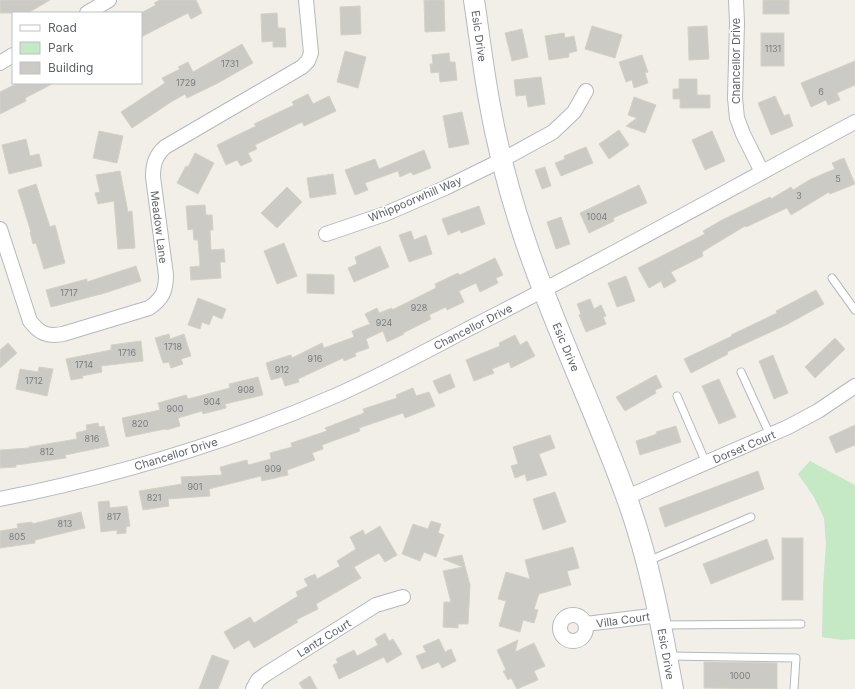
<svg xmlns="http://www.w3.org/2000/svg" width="855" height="689" font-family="Inter,sans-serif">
<rect width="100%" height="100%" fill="#f1efe8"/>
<path fill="#c5e8c5" d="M810,461L855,485V639L842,640L822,637L823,586L826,544L824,518L814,497L798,474Z"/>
<g fill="#cccac5" stroke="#d6d1c6">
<path d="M0,0H50L28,13H0Z"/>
<path d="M160,0H196L202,13L191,19L188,13L141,37V13L156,5L154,3Z"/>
<path d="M424,0H444L445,31L425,32Z"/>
<rect x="763" y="0" width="26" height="14"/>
<path d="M360,6L361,34L341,35L340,7Z"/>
<path d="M277,13L278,28H285L286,47H273V41L262,42L261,14Z"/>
<path d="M592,26L622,35L615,58L585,49Z"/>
<path d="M707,26L709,59L689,60L688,27Z"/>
<path d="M522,29L528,57L512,61L505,33Z"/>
<path d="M564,33L565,38L574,36L577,51L569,53V57L549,60L545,36Z"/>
<rect x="761" y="33" width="23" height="33"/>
<path d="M242,44L253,63L218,83L187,98L185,94L171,102L132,128L121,112L165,83L162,78L180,69L178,67L188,62L193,72Z"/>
<path d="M345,51L366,57L358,88L337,82Z"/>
<path d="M449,53L450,62H455L457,80L440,82L439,72L431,73L430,64H433L432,55Z"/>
<path d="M642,55L648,72L645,73L648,83L634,88L632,80L626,82L619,62Z"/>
<path d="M855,61V85L837,93L840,100L828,105L826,100L811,107L801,83Z"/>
<path d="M541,77L545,104L528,107L526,95L516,96L514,80Z"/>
<path d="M679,79H697V95H710V108H680V99H673V89H679Z"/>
<path d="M18,83H54L25,98L26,101L0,114V92Z"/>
<path d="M308,94L313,104L329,96L336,111L304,126L302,122L255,145L257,149L248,153L252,161L241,166L237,160L226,165L217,145L256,126L254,124L294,105L292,102Z"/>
<path d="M775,96L784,116L789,114L793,126L771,135L758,103Z"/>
<path d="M634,97L656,105L645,133L626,126L637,118L628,115Z"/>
<path d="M462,112L469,144L449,148L443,116Z"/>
<path d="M619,130L629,145L609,159L599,144Z"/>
<path d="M99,131L123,136L117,163L93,158Z"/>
<path d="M712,131L725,161L705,170L692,140Z"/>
<path d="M26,139L30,156L39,154L42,166L9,174L2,145Z"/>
<path d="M586,147L593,163L561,176L555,163L565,159L564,156Z"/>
<path d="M424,150L431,168L413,175L411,172L400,177L398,171L365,183L368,190L355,195L345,170L375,159L379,169Z"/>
<path d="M195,153L214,163L198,194L177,183L186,166L188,167Z"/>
<path d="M844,158L855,184L830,194L829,192L791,215L787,208L746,227L745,226L702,252L703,256L671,272L676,281L664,288L661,281L649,288L638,268L705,234L703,231L722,220L770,197L771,199L791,187L793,190L811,179L835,169L832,163Z"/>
<path d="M545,167L551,186L542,189L535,170Z"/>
<path d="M120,171L128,212L132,211L135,248L118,249L114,201L98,204L95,193L100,192L96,175Z"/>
<path d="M333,174L336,194L310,198L307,178Z"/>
<path d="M36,184L50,227L55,225L65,263L44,269L36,243L33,244L30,232H31L18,190Z"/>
<path d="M639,185L647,203L613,218L614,221L589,233L580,213Z"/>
<path d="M287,187L302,202L277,228L261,213Z"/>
<path d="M205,205L206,215H212L213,230H210L211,250L224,249L225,262H220L221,278L191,280L190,267L200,266L198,240H194L193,229L188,230L186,206Z"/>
<path d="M479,206L485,224L461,233L460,230L448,235L442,219Z"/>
<path d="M561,217L570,244L556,249L547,222Z"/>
<path d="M411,231L414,240L426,235L432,254L409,262L399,235Z"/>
<path d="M284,243L297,276L277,284L264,251Z"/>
<path d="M380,246L389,267L354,282L348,268L357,264L355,257Z"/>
<path d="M495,258L503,275L496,278L498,283L480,292L476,283L459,291L464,302L447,310L446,307L429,315L431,319L403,333L404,334L387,342L383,331L366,339L369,348L355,353L356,356L344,361L343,358L298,379L299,382L285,386L282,377L271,380L266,363L291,355L292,358L322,343L324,348L354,337L352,331L370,324L365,314L377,308L379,313L392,308V310L436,288L435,284L458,273L460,275Z"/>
<path d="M136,266L141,281L105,293L51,307L46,290L87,279V282Z"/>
<path d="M307,274L334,275V294L307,293Z"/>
<path d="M626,276L635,301L617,307L608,283Z"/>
<path d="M816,290L824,304L786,325L727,352L728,354L691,373L684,359L732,336L731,335L777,313L776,311Z"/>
<path d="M198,298L226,309L222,319L213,315L209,325L202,322L200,329L188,325Z"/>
<path d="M590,299L594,309L601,305L606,316L603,317L606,324L586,332L579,315L581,314L577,304Z"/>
<path d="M169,334L170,339L184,334L191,356L181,359L183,364L171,368L169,362L163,363L155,338Z"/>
<path d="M515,335L520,345L527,341L535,356L511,368L509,362L492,369L494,373L474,381L466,360L500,346L499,343Z"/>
<path d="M835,338L845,349L815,378L805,367Z"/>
<path d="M141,341L143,361L101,366L102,372L82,376L83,378L71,380L66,359L111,350V345Z"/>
<path d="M8,343L17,353L0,368V350Z"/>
<path d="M773,355L788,393L774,399L759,361Z"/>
<path d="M39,367L53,369L47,396L16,389L20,369L38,372Z"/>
<path d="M450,374L455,387L439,394L433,381Z"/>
<path d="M656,375L662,387L655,390L656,393L625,411L616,397Z"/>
<path d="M258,377L263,395L225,404L226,408L203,414L202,411L178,418L180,426L166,430L165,429L126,437L122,418L160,410L158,403L186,395L188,399L230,388L229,384Z"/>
<path d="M719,379L736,417L719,424L702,386Z"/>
<path d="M413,388L416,396L429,392L435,406L405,418L403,413L359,428L360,431L322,445L323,449L312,453L315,460L287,470L288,475L262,481L261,476L209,489L210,496L168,499L169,506L143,510L139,491L182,484L181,477L222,475L220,467L247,460L248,465L271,459L270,453L292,447L291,443L327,431L325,428L364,413L363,409L397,398L396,395Z"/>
<path d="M98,423L99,427L104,426L109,446L65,455L66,458L16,465V467L0,468V450L29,448V447L77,439L76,433L87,430L86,425Z"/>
<path d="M855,425V445L836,453L829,437Z"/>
<path d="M676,426L681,442L640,455L636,441L657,434L656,432Z"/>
<path d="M550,435L555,448L539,454L547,475L527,481L525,474L515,478L511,466L518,464L513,447Z"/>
<path d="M758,471L764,489L665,527L659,508Z"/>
<path d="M555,492L566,522L543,530L533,499Z"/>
<path d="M109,501L110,508L127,506L130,526L126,527V533L117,534V530L101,532L98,502Z"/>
<path d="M81,512L85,528L35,540V543L0,548V531L18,528L17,524L32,522V524Z"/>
<path d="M431,521L441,524L438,533L444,535L436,557L424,552L420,561L402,554L413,524L428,529Z"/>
<path d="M380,526L397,555L385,562L379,553L354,567L361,578L316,604L318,609L296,620L298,622L254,648L249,640L234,649L224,632L250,617L254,623L298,596L296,592L308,586L304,579L315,574L317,579L340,566L337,561L356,549L350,537L363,530L365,535Z"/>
<rect x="782" y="538" width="21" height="62"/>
<path d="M767,539L774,559L711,584L703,564Z"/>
<path d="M573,547L579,568L567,571L571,585L539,594L534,609L538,610L534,623L523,620L520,632L499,626L506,601L498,599L506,572L530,579L525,560Z"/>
<path d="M462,555L470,585L468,624H458V628L443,627L444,602H451L443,571L463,567L443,559Z"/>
<path d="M385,633L389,641L393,639L402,654L387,663L384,657L339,679L333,665L338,663L336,659L354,650L357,656L378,645L375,639Z"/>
<path d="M439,639L445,652L451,649L456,661L442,668L439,662L422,669L416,656L426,652L423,646Z"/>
<path d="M518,640L515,652L534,643L545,666L534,671L538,680L517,689L511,678L508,680L503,671L506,670L497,650Z"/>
<path d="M212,655L229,661L218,689H199Z"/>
<path d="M704,662L777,663V689L704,688Z"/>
<path d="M310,676L317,689H303L299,683Z"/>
</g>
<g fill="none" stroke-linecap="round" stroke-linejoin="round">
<defs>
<g id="lane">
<path d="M832,278L855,310"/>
<path d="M741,372L770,435"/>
<path d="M677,396L706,463"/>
<path d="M648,561L751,517"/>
<path d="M661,625L801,624"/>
<path d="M669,656L796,658L794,689"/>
</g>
<g id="street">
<path d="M736,0L737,23L735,98L737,118L743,134L762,172"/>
<path d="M87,13L109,0"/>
<path d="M0,63L13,55"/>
<path d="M0,229L30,321C39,333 47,337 63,334L149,308C162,299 166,292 166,275L153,177C153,165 155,156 165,147L302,67L308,61L311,53L306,0"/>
<path d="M326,234L385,214L445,188L502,160L553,132L574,112L586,91"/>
<path d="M627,497L788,427L818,411L855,386"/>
<path d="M0,499C116,476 229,442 337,395C382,375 425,352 468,329C599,263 726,191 855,122"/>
<circle cx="573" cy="628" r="13"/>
<path d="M586,624L659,615"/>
<path d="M253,689L258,680L266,674L376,605L403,597"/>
</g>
<path id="secondary" d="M474,0C479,33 483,67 489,100C497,147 510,195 525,240C554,327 595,410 626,496C649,558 661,624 673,689"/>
</defs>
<use href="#lane" stroke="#b5b8bc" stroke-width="9"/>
<use href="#street" stroke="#b5b8bc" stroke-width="16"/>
<use href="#secondary" stroke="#b6babf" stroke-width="22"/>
<use href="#lane" stroke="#fff" stroke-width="7"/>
<use href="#street" stroke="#fff" stroke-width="14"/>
<use href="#secondary" stroke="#fff" stroke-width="20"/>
</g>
<g text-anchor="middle" stroke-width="3.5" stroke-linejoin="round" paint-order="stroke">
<g font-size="9" fill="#7a7d7f">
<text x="773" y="52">1131</text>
<text x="230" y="67">1731</text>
<text x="186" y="86">1729</text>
<text x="821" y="95">6</text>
<text x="838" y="182">5</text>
<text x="799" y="199">3</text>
<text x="597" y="220">1004</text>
<text x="69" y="296">1717</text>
<text x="419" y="311">928</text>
<text x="384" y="326">924</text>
<text x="173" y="350">1718</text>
<text x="127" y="356">1716</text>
<text x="315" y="362">916</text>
<text x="84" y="368">1714</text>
<text x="282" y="373">912</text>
<text x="34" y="384">1712</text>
<text x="246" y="393">908</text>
<text x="212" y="405">904</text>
<text x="175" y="412">900</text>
<text x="140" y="427">820</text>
<text x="92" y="442">816</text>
<text x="47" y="455">812</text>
<text x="273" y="472">909</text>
<text x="195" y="490">901</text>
<text x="154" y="501">821</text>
<text x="114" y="520">817</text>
<text x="65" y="527">813</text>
<text x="17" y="540">805</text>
<text x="740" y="679">1000</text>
</g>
<g font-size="11" fill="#5f6368" stroke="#fff">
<text transform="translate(479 36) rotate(82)" y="4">Esic Drive</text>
<text transform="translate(736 61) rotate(-90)" y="4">Chancellor Drive</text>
<text transform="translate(415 199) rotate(-23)" y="4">Whippoorwhill Way</text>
<text transform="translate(159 227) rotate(83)" y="4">Meadow Lane</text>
<text transform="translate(473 327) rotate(-27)" y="4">Chancellor Drive</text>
<text transform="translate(566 347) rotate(67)" y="4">Esic Drive</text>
<text transform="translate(744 447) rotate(-23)" y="4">Dorset Court</text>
<text transform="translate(176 454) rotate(-17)" y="4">Chancellor Drive</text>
<text transform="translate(623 620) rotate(-8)" y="4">Villa Court</text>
<text transform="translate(324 638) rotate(-32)" y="4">Lantz Court</text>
<text transform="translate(666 654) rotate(80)" y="4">Esic Drive</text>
</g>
</g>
<rect x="12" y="12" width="130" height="72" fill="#ffffff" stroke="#bfc1c3"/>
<rect x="20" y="25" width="20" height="6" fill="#ffffff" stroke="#bfc1c3"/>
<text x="48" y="32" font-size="12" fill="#5f6368">Road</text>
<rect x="20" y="42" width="20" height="12" fill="#c5e8c5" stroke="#bfc1c3"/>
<text x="48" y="52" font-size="12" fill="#5f6368">Park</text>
<rect x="20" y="62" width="20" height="12" fill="#cccac5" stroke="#bfc1c3"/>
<text x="48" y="72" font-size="12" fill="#5f6368">Building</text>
</svg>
